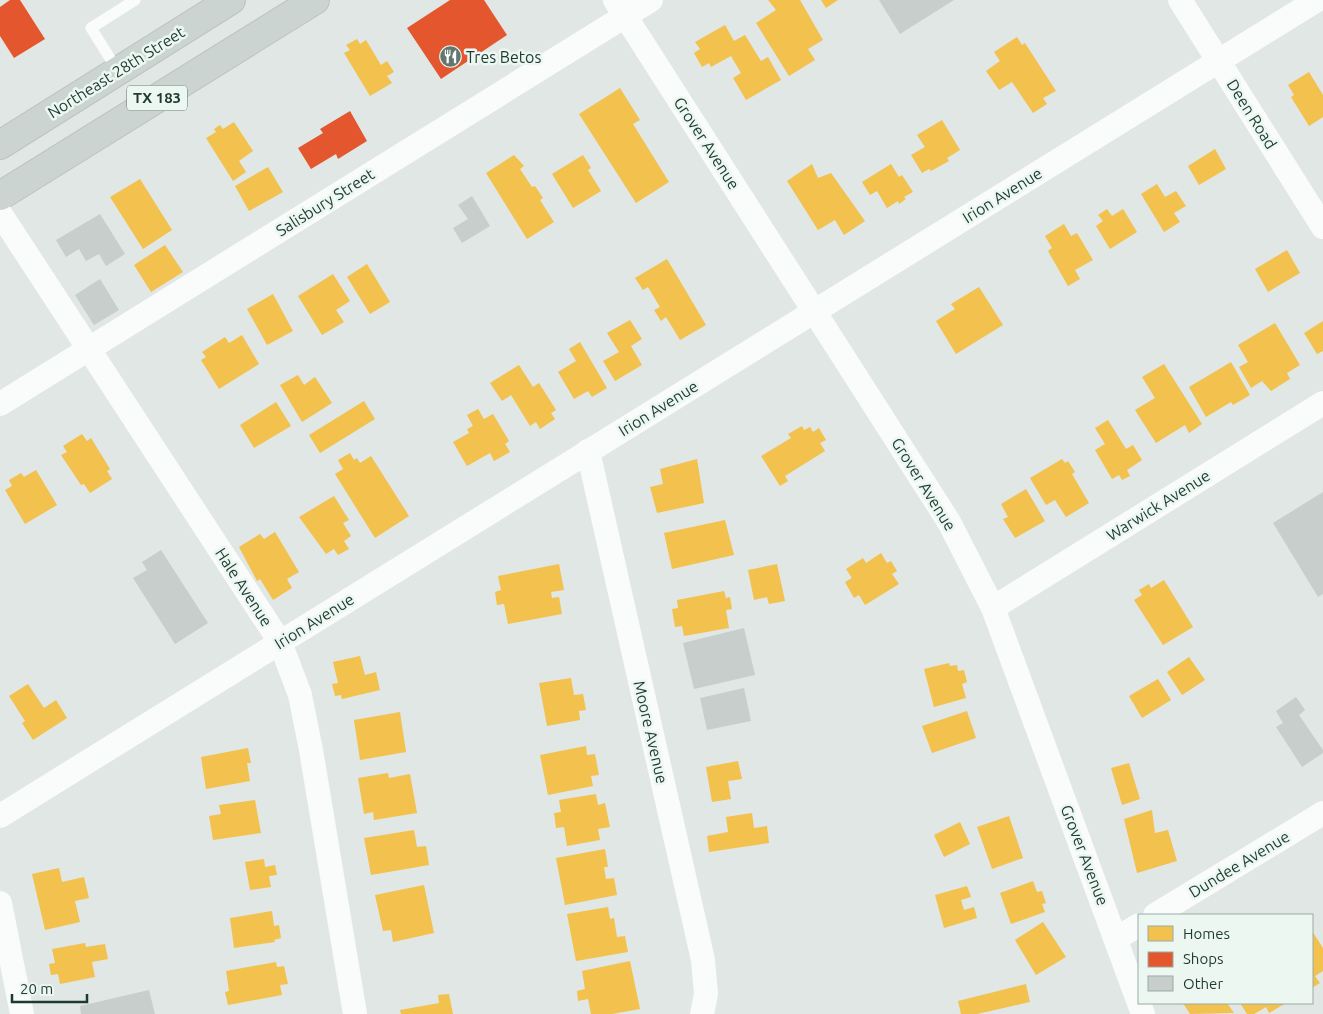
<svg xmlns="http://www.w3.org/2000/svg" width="1323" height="1014" font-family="Ubuntu,sans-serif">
<rect width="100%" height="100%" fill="#e0e7e4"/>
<g fill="#f2c14e">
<path d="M768,0H800L823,40L808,49L815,60L789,76L756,23L776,10Z"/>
<path d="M821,0H838L826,8Z"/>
<path d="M725,25L734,41L745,35L761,61L768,57L781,80L746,100L733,78L741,73L731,56L711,67L709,63L702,67L694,53L700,49L695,42Z"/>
<path d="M1017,37L1022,45L1025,43L1056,91L1043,98L1047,104L1033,113L1012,82L999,90L986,71L1000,61L994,52Z"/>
<path d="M357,39L360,44L366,40L381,65L387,61L394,72L387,76L392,83L370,96L344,53L350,50L346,45Z"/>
<path d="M1309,72L1323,95V117L1309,126L1291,97L1294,95L1288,85Z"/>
<path d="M620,88L640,120L633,124L669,182L636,203L579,114Z"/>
<path d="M942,120L960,150L947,158L949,161L931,171L929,169L922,173L911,155L925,147L917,135Z"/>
<path d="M234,122L253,151L239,161L246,172L233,181L206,138L216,132L214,129L220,125L223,129Z"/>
<path d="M1215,149L1226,169L1199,185L1188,166Z"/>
<path d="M514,155L524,166L520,169L532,187L535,186L543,198L540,200L554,222L527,239L486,173Z"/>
<path d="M583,155L591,168L588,170L601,191L573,208L552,174Z"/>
<path d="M812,164L818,178L831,173L865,221L844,235L835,220L818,230L787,181Z"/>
<path d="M891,164L899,177L902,175L913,192L904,197L906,199L899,204L898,201L887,208L877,191L870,195L862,182Z"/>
<path d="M268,167L283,192L249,211L235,186Z"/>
<path d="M140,179L172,230L143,249L110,197Z"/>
<path d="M1157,184L1165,197L1176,191L1186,206L1174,213L1180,222L1164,232L1141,194Z"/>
<path d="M1107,209L1112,216L1123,209L1137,232L1110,249L1096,226L1103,221L1098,215Z"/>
<path d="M1064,224L1071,236L1077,233L1093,260L1075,270L1080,279L1068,286L1048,251L1052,248L1045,236Z"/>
<path d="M165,245L183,272L151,292L134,265Z"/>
<path d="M1287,250L1300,273L1268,292L1255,269Z"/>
<path d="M667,259L706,325L680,340L666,317L661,321L654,310L660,307L648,287L643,290L635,278Z"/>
<path d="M367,264L390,302L370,314L347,277Z"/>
<path d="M333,274L350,301L336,310L344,322L322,335L298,296Z"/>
<path d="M979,287L1003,325L956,354L936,321L955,309L951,304Z"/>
<path d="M273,294L293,331L267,345L247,309Z"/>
<path d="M630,320L642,339L631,346L642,365L615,381L603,361L619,352L607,333Z"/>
<path d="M1323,321V351L1317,354L1304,333Z"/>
<path d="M1275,323L1300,365L1287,373L1290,379L1271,391L1262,381L1251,388L1239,367L1248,362L1238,345Z"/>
<path d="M242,335L259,364L219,389L201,360L206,357L202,352L225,337L229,343Z"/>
<path d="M580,342L607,388L592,397L588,391L574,399L558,372L576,361L569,349Z"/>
<path d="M1231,362L1250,395L1233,405L1231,402L1206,417L1189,387Z"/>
<path d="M1164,364L1202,424L1189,433L1185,425L1156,443L1135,410L1155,398L1142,377Z"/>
<path d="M519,365L533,387L539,383L556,410L551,413L555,419L540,429L536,422L530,426L511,395L502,401L490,383Z"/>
<path d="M298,375L304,385L315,377L332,403L302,422L280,385Z"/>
<path d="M364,401L375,419L320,453L309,435Z"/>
<path d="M276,402L291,426L254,448L240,425Z"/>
<path d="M478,409L484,419L493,414L509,441L505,444L510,452L494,461L490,453L467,466L453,442L469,433L467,429L473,426L467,415Z"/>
<path d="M1108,420L1126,449L1133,445L1142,460L1127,470L1130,476L1122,480L1119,475L1112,479L1095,450L1105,444L1095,428Z"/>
<path d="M802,426L804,430L810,427L813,432L819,428L826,440L820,443L825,451L785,476L788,481L780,486L761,456L791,438L788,434Z"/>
<path d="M82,434L87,441L91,438L110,469L107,471L112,479L90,493L84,484L81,485L61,455L67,452L63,446Z"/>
<path d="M350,453L354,460L357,458L360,463L371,456L409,516L375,538L335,474L343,469L338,460Z"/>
<path d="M697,459L704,503L657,513L650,487L663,484L660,469Z"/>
<path d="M1062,459L1065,463L1068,461L1075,472L1072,474L1089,503L1066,517L1055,500L1046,505L1030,478Z"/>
<path d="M36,470L57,505L25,524L5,490L12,486L9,480L21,473L24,477Z"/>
<path d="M1026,489L1045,521L1015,538L1003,519L1008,517L1001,504Z"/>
<path d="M334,496L349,520L343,523L351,536L344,541L349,549L338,555L334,549L326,554L299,517Z"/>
<path d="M725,520L734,555L672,569L664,533Z"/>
<path d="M275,532L299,572L287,579L292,588L273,600L260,579L257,581L239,547L260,534L264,539Z"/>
<path d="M881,553L887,563L891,561L897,571L892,574L899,584L865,605L859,595L854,598L845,582L852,578L846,569L863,558L866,563Z"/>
<path d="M559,564L564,590L551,592L552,598L559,597L562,614L508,624L504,604L497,605L495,592L501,590L498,576Z"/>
<path d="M777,564L785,601L769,604L767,597L754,600L748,570Z"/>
<path d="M1164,580L1193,627L1163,645L1134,600L1142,595L1139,590L1149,584L1151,588Z"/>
<path d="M724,591L726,598L730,597L732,609L726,610L729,628L684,636L682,626L675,627L672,609L678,608L677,600Z"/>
<path d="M360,656L365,675L376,672L380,690L342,699L341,695L335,696L332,684L338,683L333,662Z"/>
<path d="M1189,657L1205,680L1182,695L1167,672Z"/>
<path d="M949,663L950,666L957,665L958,671L964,670L967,682L962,684L966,698L934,707L924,669Z"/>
<path d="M571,678L574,695L583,694L586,710L579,711L580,720L547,726L539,683Z"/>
<path d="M1158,679L1171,700L1142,718L1129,696Z"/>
<path d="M28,684L44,708L56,700L67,718L33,740L22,723L25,721L9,696Z"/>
<path d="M967,711L976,738L932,753L922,726Z"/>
<path d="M400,712L406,752L360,760L354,720Z"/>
<path d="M586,746L587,755L595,754L599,775L591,776L593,786L548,795L540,755Z"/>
<path d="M248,748L251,763H247L250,781L206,789L201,757Z"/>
<path d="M738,761L742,779L728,781L731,799L712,802L706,767Z"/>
<path d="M1129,763L1140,799L1122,805L1111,768Z"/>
<path d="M388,773L389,778L410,774L417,813L374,820L373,812L364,814L358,778Z"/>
<path d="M596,794L598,805L605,803L610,827L598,829L600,840L567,846L564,827L556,828L554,813L561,812L559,800Z"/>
<path d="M255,800L261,833L213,840L209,816L221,814L219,805Z"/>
<path d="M1152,810L1155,833L1168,830L1177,861L1137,873L1124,819Z"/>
<path d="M752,813L754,828L767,826L769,843L709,852L707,836L728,832L726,817Z"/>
<path d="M1009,816L1023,858L992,869L977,827Z"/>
<path d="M960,822L970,844L944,857L934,835Z"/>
<path d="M414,830L417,847L426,846L429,865L371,875L364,838Z"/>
<path d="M605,849L608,867H604L606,879L614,878L617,895L565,905L556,858Z"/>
<path d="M264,859L265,867L275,865L277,875L269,876L271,887L250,890L245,862Z"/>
<path d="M59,868L62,882L84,877L89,898L75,901L80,922L45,930L32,874Z"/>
<path d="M1033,881L1037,892L1042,891L1046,903L1042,904L1045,912L1011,924L1000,893Z"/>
<path d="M424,885L434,933L393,942L391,930L383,931L375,895Z"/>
<path d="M967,886L971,897L961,900L964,910L974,907L977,918L944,928L935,895Z"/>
<path d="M608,907L610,919L614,918L617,937L625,936L628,952L576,961L567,914Z"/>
<path d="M272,911L274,926L279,925L281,938L274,940L275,942L234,948L230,918Z"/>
<path d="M1043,922L1066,957L1036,975L1015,940Z"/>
<path d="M1312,931L1323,948V971L1315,976L1320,983L1312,988Z"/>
<path d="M85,943L86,947L105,944L108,959L92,962L95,977L60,984L58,974L51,975L49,964L55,963L52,949Z"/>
<path d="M630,961L640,1009L612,1014H591L588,999L578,1001L577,991L585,989L582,971Z"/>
<path d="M276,962L277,967L284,966L288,984L280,985L282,995L228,1005L225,992L229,991L226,971Z"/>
<path d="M1026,984L1030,1002L977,1014H961L958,1001Z"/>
<path d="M449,994L453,1014H401L400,1010L439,1003L438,995Z"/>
<path d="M1183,1003H1227L1234,1013L1190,1014Z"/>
<path d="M1240,1003H1286L1269,1013L1266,1007L1254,1014H1247Z"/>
</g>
<g fill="#e4572e">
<path d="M10,0H20L45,39L14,58L0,36V7Z"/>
<path d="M450,0H484L507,35L441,79L407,28Z"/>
<path d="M350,111L367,141L338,159L336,154L311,169L298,148L323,133L320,129Z"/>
</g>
<g fill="#c7cecb">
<path d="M879,0H954L900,34Z"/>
<path d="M472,196L490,226L462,243L453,228L468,219L458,205Z"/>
<path d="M100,214L125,254L106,266L99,254L86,261L79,249L66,257L56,240Z"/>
<path d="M100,279L119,310L94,325L75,295Z"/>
<path d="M1323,492V594L1318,597L1273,523Z"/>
<path d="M161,550L208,623L175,644L133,578L147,570L142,562Z"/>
<path d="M744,628L755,675L694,689L683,643Z"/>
<path d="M744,688L751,721L707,730L700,698Z"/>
<path d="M1296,697L1305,710L1299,715L1323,750V753L1302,767L1276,727L1283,723L1276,711Z"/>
<path d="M149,990L155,1014H81L80,1006Z"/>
</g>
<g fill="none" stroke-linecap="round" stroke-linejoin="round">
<defs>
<g id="primary">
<path d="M0,145L231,0"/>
<path d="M0,196L315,0"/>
</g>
</defs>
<use href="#primary" stroke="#bac4c1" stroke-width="30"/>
<path stroke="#fafbfb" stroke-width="11" d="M118,71L91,28L135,0"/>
<g stroke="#fafbfb" stroke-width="24">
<path d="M615,0L949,522L993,608L1143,1014"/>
<path d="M1180,0L1323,227"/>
<path d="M0,213L280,642L300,695L311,750L355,1014"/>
<path d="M0,404L651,0"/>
<path d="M588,451L703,960L706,994L702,1014"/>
<path d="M993,608L1323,403"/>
<path d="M0,816L1317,0"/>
<path d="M0,903L22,1014"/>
<path d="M1155,915L1323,813"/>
<path d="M1117,938L1139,925"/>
</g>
<use href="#primary" stroke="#ccd4d1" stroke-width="28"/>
</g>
<defs>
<symbol id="restaurant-disc" viewBox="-11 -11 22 22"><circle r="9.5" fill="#627770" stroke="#edf7f2"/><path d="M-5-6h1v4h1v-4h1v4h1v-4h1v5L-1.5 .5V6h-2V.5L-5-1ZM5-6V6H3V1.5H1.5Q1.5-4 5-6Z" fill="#fff"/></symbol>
</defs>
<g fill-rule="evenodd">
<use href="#restaurant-disc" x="438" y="44" width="25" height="25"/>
</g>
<g text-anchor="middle" stroke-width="5" stroke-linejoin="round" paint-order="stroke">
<rect fill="#edf7f2" stroke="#5c736c" stroke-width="1" x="127" y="85.5" width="60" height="25" rx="4"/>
<g font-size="15" font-weight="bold" fill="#1e3a32">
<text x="157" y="103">TX 183</text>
</g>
<g font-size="16" fill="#1e3a32" stroke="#edf7f2" text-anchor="start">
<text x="466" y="63">Tres Betos</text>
</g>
<g font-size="16" fill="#1e3a32" stroke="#edf7f2">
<text transform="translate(116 72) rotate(-32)" y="6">Northeast 28th Street</text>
<text transform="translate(1252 114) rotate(58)" y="6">Deen Road</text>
<text transform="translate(707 143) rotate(57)" y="6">Grover Avenue</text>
<text transform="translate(1002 195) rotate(-32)" y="6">Irion Avenue</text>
<text transform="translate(325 202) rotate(-32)" y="6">Salisbury Street</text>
<text transform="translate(658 408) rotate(-32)" y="6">Irion Avenue</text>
<text transform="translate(924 484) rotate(58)" y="6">Grover Avenue</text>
<text transform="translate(1158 505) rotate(-32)" y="6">Warwick Avenue</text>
<text transform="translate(244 587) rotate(57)" y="6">Hale Avenue</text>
<text transform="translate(314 621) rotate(-32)" y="6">Irion Avenue</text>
<text transform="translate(651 732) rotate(77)" y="6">Moore Avenue</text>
<text transform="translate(1085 855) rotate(69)" y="6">Grover Avenue</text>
<text transform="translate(1239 864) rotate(-31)" y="6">Dundee Avenue</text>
</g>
</g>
<rect x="1138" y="914" width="175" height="90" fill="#edf7f2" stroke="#9aaba5"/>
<rect x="1148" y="926" width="25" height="15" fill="#f2c14e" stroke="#9aaba5"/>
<text x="1183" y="939" font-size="15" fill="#1e3a32">Homes</text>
<rect x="1148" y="952" width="25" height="15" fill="#e4572e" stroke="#9aaba5"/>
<text x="1183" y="964" font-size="15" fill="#1e3a32">Shops</text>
<rect x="1148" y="976" width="25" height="15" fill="#c7cecb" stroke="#9aaba5"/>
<text x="1183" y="989" font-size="15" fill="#1e3a32">Other</text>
<path d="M12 994v8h75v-8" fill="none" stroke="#1e3a32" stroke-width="2.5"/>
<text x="20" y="994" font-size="15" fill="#1e3a32" stroke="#edf7f2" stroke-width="4" paint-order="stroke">20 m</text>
</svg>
